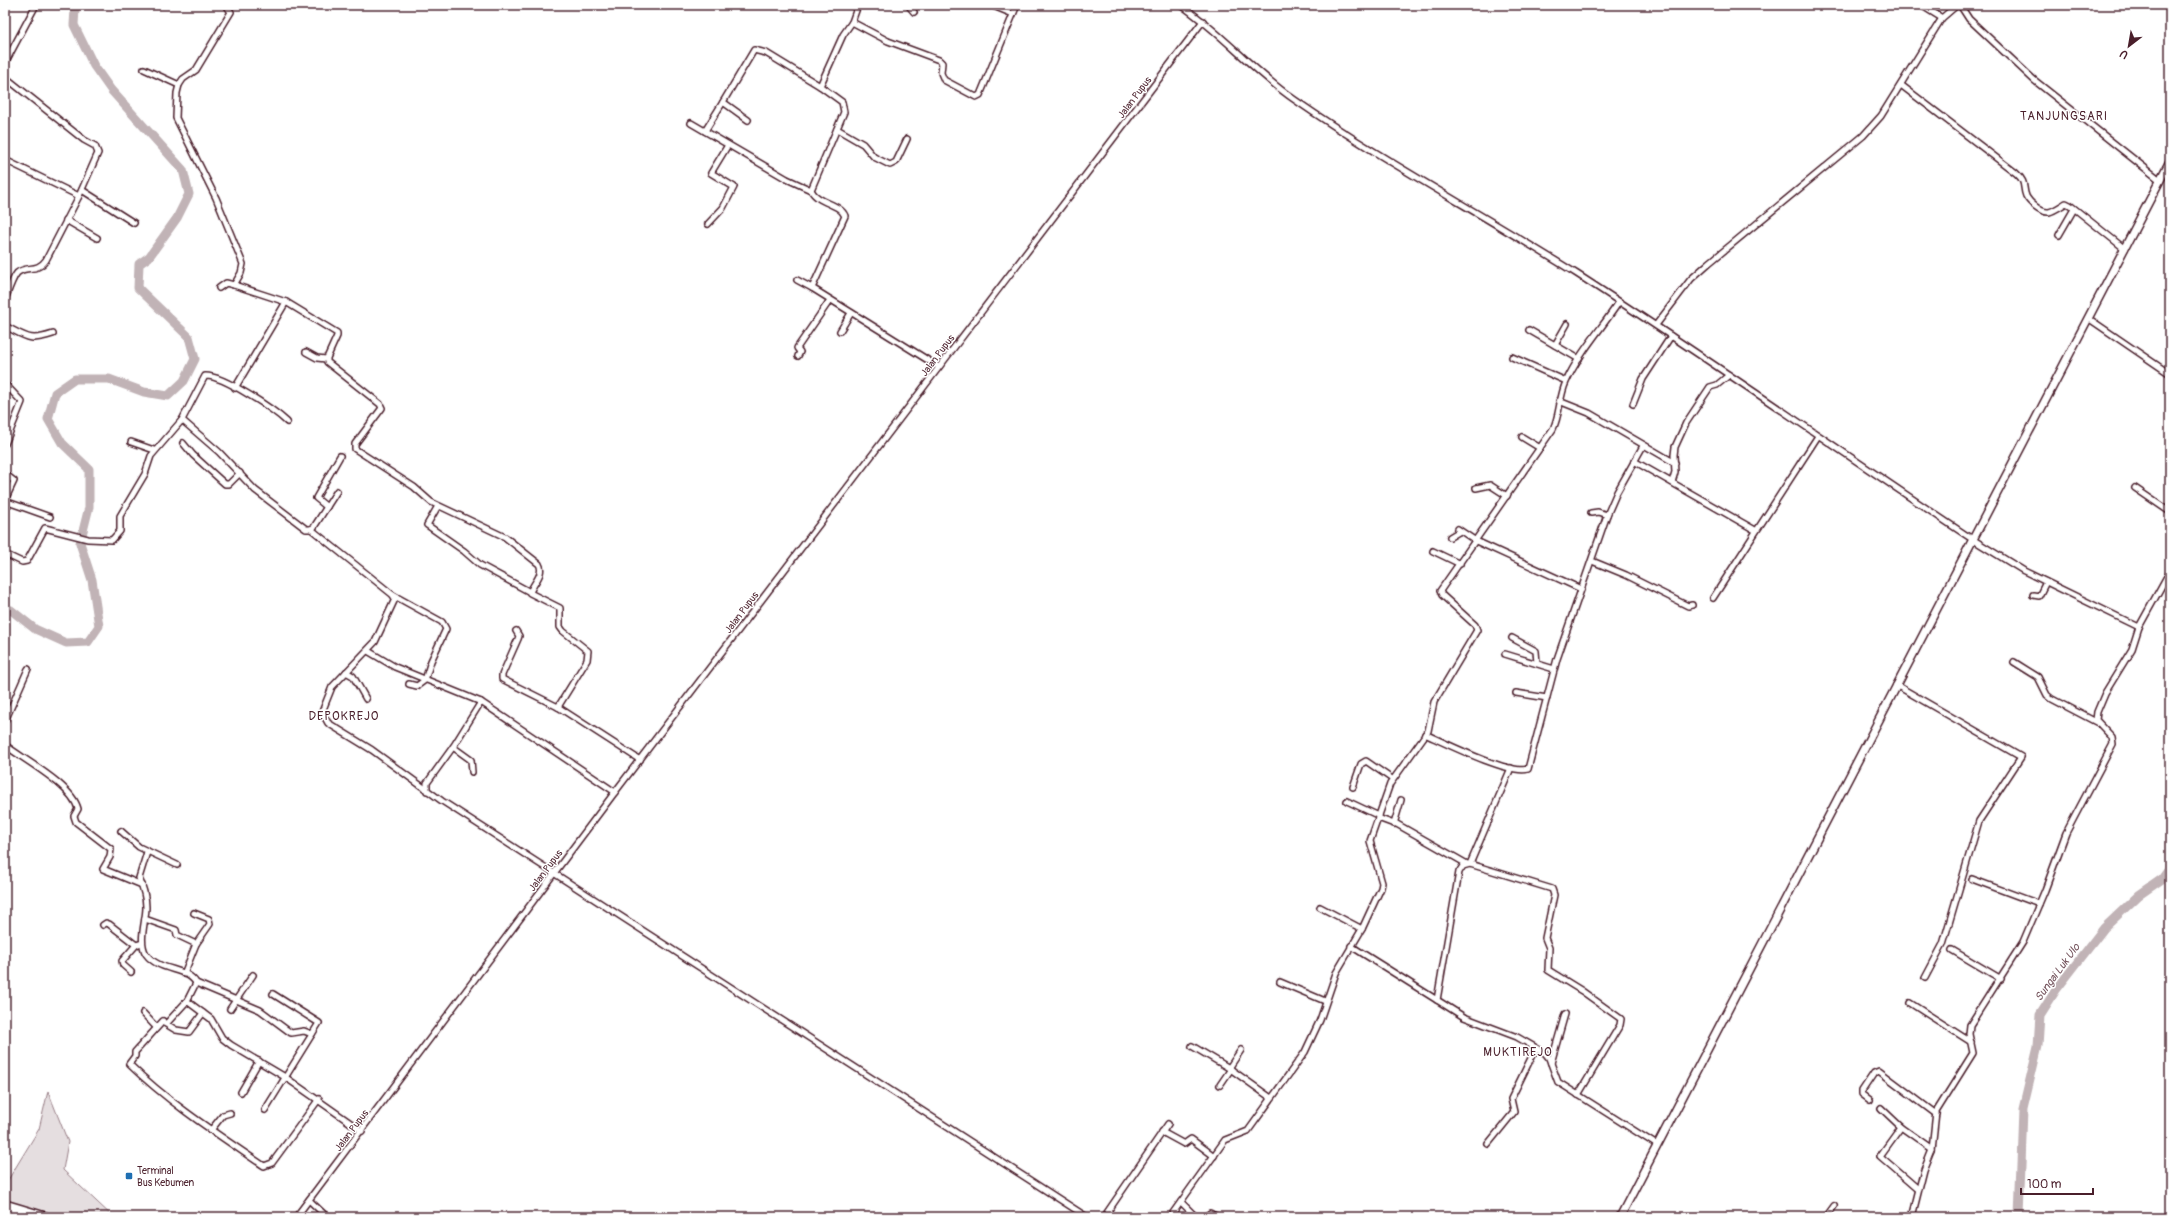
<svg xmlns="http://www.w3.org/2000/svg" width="2175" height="1222" font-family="Pangolin,sans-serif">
<rect width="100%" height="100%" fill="#fff"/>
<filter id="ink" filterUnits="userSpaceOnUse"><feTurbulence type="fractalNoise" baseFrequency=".025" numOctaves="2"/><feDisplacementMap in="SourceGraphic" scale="8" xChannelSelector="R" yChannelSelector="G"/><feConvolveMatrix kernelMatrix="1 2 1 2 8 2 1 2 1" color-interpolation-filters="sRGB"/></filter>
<g filter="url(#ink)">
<path fill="#e5dee0" stroke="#987e86" d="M48,1091L68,1142L63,1170L113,1217H40L5,1207V1185L39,1129Z"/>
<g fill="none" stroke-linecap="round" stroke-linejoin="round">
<g stroke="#c1b3b6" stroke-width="9">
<path d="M5,609L11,610L35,629L66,643L88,642L99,626L92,580L80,543L89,507V469L62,443L48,419L55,393L75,379H109L144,392L168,396L184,381L195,359L189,337L138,288L139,264L149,257L177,218L189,194L183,170L111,90L94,66L74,25L75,9L78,5"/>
<path d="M2170,718V728"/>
<path d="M2019,1217L2023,1109L2038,1046L2040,1015L2056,990L2104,928L2139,895L2162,879L2170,868"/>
</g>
<defs>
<g id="street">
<path d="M858,5L852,22L843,35L820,86L842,102L844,112L811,190C818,204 840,203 845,216L812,288L939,367"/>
<path d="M908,5L914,12"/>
<path d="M991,5L1013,14"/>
<path d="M1181,5C1222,33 1254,72 1295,100C1386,163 1484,215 1577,274C1710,360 1840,451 1972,539L2024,571L2139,627"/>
<path d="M1921,5L1942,18"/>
<path d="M1960,5L1969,19L2034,80L2160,180"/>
<path d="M852,22L888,41L939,60L942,63L941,73L944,80L976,97L980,95L1017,5"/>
<path d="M5,63L36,5"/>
<path d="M144,69L179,85"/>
<path d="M5,77L84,140L95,146L98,153L79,196L46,260C37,273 26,265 17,273C12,279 8,292 5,300"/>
<path d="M1901,85L2016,173C2027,183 2022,186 2026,196C2029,202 2041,213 2049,212C2054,211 2061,206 2066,203L2070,205L2125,249"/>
<path d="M723,102L754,50L766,53L820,86"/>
<path d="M691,123L787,179L811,190"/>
<path d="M837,129L863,144L874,157L890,165L896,162L907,139"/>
<path d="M705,131L723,102L748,120"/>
<path d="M5,160L79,196"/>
<path d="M82,190L134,223"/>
<path d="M66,220L97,238"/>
<path d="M708,224L723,208L734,187L711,173L728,145"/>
<path d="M2059,235L2074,209"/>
<path d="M797,280L812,288"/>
<path d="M234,285L286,302L337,333V336L327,358V362L380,404L382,408L355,444V449L414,487L431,502L505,537L539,564C545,574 532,584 530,593L560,608V627L563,631L588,651L587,660L558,707"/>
<path d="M219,288L226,283L234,285L241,273L243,264L216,198L176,118L177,93L179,85L183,79L196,70L231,12L226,5"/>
<path d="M2088,318L2170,374"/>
<path d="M1656,325L1691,279L1709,263L1863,136L1881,116L1942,18L1957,5"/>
<path d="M5,326C27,337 29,342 53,334"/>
<path d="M1529,330L1579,359"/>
<path d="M840,331L851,313"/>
<path d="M1555,345L1567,324"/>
<path d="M306,352L317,358L326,359"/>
<path d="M798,356L800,352L797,348L830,300"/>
<path d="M1512,357L1566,381"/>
<path d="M5,384L22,402L5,444"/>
<path d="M235,388L286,302"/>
<path d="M1559,401L1589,413L1675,463"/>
<path d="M1633,404L1643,379L1671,336"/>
<path d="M182,420L219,452L255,490L306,529H311L314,527L337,491"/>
<path d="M1522,437L1540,448"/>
<path d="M131,442L154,450"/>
<path d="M183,443L193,455L225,484H229L240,473"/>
<path d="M1634,461L1755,530"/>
<path d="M5,474L14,481L5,500"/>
<path d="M1672,482L1675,472L1674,455L1675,447L1686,423L1710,387L1717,385L1729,375"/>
<path d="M1476,488L1490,485L1507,496"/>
<path d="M2135,488L2170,512"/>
<path d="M5,501L50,517"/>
<path d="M438,506L427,525L464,551L480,565L530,592"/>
<path d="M327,507L316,498L340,456"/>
<path d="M1591,513L1598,512L1607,515"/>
<path d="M311,529L393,595L395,599L375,642L332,687L322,712L328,723L372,750L442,801L1087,1217"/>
<path d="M1458,529L1476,541L1581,589"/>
<path d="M1450,537L1460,531"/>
<path d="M1433,551L1460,564"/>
<path d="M5,554L22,562L27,561L45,528L88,539L112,540L120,531V516L145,474L151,456L182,420L205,376C223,375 273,409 287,422"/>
<path d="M1592,561L1626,575L1688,606L1692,605"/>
<path d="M393,595L442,622L446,629L431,661L425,680L417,686L409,684"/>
<path d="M2033,595L2039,596L2046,582"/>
<path d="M1713,598L1818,436"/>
<path d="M516,631L519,636L518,639L502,675V679L558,707L640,760"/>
<path d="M1512,638L1536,651L1537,663"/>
<path d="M368,651L395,667L481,702L615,792"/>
<path d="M1505,654L1554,669"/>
<path d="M2014,662L2038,677L2047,695L2052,699L2098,723"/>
<path d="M346,672L353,676L366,699"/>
<path d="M1896,685L2021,757L1979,821L1943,944L1925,978"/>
<path d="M1516,693L1547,698"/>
<path d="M5,721L28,669"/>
<path d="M1425,734C1445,743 1509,775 1528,769L1557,659L1607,515L1617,492L1643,446"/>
<path d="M5,745C24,760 72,785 78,809L74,816L76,822L111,849L110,857L103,869L142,885"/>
<path d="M453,747L471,760L472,772"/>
<path d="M1353,787L1361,764L1366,761L1392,779"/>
<path d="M427,791V783L453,747L481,702"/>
<path d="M1347,801L1379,816"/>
<path d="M1378,818L1394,824L1401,800"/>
<path d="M1395,823L1467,864"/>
<path d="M121,831L139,847L177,865"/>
<path d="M147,852L139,878C143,888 146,896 146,907C146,921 138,941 146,954C159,972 187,967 196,983L187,1001L166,1024L176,1030L189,1032L203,1013"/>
<path d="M1470,864L1511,768"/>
<path d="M1972,879L2039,904"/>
<path d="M1320,907L1362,929"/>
<path d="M145,919L176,930L177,935L196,944"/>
<path d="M103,925L106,923L109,924L136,945"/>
<path d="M1351,946L1464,1017L1517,1037L1545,1053L1549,1058L1558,1082L1657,1145"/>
<path d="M1952,950L2001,979"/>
<path d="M131,972L123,965L122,961L136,945L142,943"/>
<path d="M184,974L196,944L210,924L209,919L194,913"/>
<path d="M1280,982L1325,1001"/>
<path d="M196,983L260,1010L291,1033L304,1031L312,1034"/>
<path d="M1437,1000L1459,872L1463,866L1470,864L1552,889L1554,895L1545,938L1549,948L1548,970L1582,991L1621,1019L1620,1025L1578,1095"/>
<path d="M187,1001L211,1019L222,1038L231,1045L285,1077L362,1131"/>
<path d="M1910,1003L1971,1042"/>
<path d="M230,1009L253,975"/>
<path d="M143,1013L156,1027"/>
<path d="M163,1021L135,1052V1056L129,1064C169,1103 217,1134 264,1166L272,1163L319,1099"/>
<path d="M1192,1046L1229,1068L1271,1098"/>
<path d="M1551,1063L1565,1014"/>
<path d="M1229,1068L1241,1050"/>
<path d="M1220,1085L1231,1069"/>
<path d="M241,1092L259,1061"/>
<path d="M1870,1100L1862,1094V1091L1874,1073L1879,1071L1936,1114"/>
<path d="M1881,1108L1901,1127L1932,1149"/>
<path d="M265,1110L319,1023L273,994"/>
<path d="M1901,1127L1880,1156L1918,1189"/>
<path d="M211,1130L223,1115L230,1113"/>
<path d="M1162,1132L1184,1144L1191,1139L1214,1156"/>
<path d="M1488,1144L1514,1112L1511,1099L1536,1048"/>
<path d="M309,1200L327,1217"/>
<path d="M1181,1202L1196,1217"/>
<path d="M296,1217L615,792L1203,21"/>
<path d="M1104,1217L1168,1124"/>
<path d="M1170,1217L1225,1140L1248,1131L1305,1052L1320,1020L1336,973L1362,929L1381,888L1382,883L1370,841L1390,784L1428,731L1434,702L1477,630L1475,625L1442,595L1440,591L1553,429C1560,415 1559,397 1566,382C1579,353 1602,328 1619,302"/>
<path d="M1205,1217L1210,1213L1218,1217"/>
<path d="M1826,1217L1834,1206"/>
<path d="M1912,1217L1924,1169L1932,1149L1936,1112L1973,1053L1969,1034L1970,1025L2023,942L2045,890L2066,833L2113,744L2112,737L2096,720L2097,712L2105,693L2132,649L2139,627L2170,571"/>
</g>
<path id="secondary" d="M1620,1217L2170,161"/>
<path id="highway" d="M5,1205L45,1217"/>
</defs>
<use href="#street" stroke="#4a1f2b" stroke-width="8"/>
<use href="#secondary" stroke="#4a1f2b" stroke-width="10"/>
<use href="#highway" stroke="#4a1f2b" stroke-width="12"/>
<use href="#street" stroke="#fff" stroke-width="5"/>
<use href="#secondary" stroke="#fff" stroke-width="7"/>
<use href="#highway" stroke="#fff" stroke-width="9"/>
</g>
</g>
<rect fill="#1f6fb2" stroke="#fff" stroke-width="1.5" x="125" y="1172" width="8" height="8" rx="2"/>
<g text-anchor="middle" stroke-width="3" stroke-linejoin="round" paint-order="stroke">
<g font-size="10" fill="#4a1f2b" stroke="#fff">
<text transform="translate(1134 97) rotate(-53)" y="4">Jalan Pupus</text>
<text transform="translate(937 355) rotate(-53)" y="4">Jalan Pupus</text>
<text transform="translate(741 612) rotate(-53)" y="4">Jalan Pupus</text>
<text transform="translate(545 870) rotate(-53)" y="4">Jalan Pupus</text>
<text transform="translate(351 1130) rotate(-53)" y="4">Jalan Pupus</text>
</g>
<g font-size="10" fill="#4a1f2b" stroke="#fff" text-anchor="start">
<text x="137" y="1174">Terminal<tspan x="137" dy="12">Bus Kebumen</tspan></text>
</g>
<g font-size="11" font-style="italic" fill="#74535c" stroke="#fff">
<text transform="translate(2057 972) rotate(-54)" y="4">Sungai Luk Ulo</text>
</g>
<g font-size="12" letter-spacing="1" fill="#4a1f2b" stroke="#fff">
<text x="2064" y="120">TANJUNGSARI</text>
<text x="344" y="720">DEPOKREJO</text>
<text x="1518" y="1056">MUKTIREJO</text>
</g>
</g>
<rect width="2175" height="1222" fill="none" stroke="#fff" stroke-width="20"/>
<rect x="10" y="10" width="2155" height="1202" fill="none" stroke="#4a1f2b" stroke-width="1.5" filter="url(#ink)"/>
<g transform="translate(2129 46) rotate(211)" stroke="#ffffff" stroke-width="3" paint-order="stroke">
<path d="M0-3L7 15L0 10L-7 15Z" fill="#4a1f2b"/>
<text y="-6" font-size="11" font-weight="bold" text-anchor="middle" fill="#4a1f2b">U</text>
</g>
<path d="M2021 1188v6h72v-6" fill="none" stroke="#4a1f2b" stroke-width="2"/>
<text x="2027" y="1188" font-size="12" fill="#4a1f2b" stroke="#ffffff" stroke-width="3" paint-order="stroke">100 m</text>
</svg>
